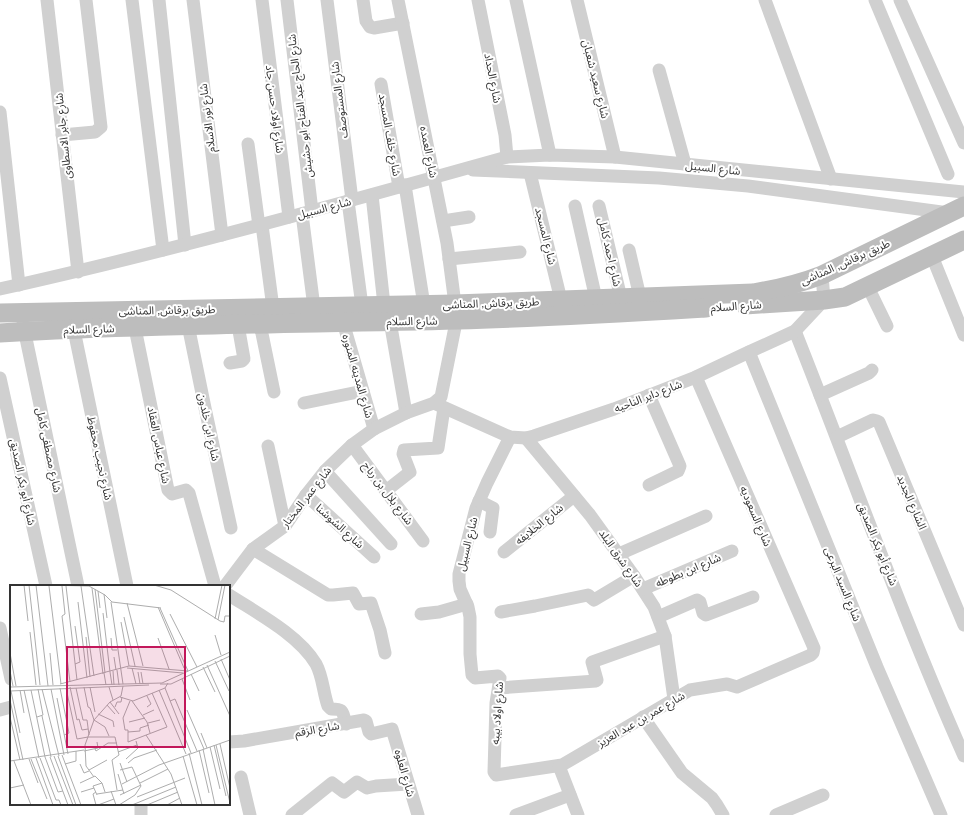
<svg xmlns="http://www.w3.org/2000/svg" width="964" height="815" font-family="Helvetica,'Noto Sans Arabic',sans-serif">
<rect width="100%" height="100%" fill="#fff"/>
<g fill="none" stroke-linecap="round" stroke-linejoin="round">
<g stroke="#d0d0d0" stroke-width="13">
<path d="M47,0L78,272"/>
<path d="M132,0L163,250"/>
<path d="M159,0L185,245"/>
<path d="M193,0L222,235"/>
<path d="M262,0L289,217"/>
<path d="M287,0L312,211"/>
<path d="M327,0L352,200"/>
<path d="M363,0L366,21L370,27L374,28L403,23"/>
<path d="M398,0L447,243L455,304"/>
<path d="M478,0L505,135L507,157"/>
<path d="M516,0L550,155"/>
<path d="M577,0L615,157"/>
<path d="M765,0L831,179"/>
<path d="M875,0L948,174"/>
<path d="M900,0L964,143"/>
<path d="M659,70L685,164"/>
<path d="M381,84L399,187"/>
<path d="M0,112L19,285"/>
<path d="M62,135L95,132L101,127L86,0"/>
<path d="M248,144L259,226"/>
<path d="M473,170L659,178L748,186L949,213"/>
<path d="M530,173L561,300"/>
<path d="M405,185L424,305"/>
<path d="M372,195L384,305"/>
<path d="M348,201L362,306"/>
<path d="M575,206L596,299"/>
<path d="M599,206L621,298"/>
<path d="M302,214L315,315"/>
<path d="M443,221L469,217"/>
<path d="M262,225L273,308"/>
<path d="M629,250L640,297"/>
<path d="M932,256L964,335"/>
<path d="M449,259L520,252"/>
<path d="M868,287L887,326"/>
<path d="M0,289C171,251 339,204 507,157L550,155L615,157L964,192"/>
<path d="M390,321L406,413"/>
<path d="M343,322L374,429"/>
<path d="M23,324L78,586"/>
<path d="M260,324L274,392"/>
<path d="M188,325L205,408L231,528"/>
<path d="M135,328L168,490L172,494L186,490L189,493L215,586"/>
<path d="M74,330L127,586"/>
<path d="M795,331C851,472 902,617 964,756"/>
<path d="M749,352L877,667L941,815"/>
<path d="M230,363L242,361L244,359L238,325"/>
<path d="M0,378L46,586"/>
<path d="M649,395L680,466L678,471L649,485"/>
<path d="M820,395L869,373L872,370"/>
<path d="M304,403L363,391"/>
<path d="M434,403L510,437L526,438L534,436L614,409L696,377L749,352L795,331L824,300L822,275"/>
<path d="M510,437L487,483L476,508L459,574V581L460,589L468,607L470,617V654L472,675L475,678L498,676L500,678L496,703L494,772L496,775L562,765L690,690L727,684L737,687L811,655L813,653L814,648L696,377"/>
<path d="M837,437L873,420L877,421L879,422L964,625"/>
<path d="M526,438L590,515L634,576L654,607L665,636L674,699"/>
<path d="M352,445L423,541"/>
<path d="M268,446L285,526"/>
<path d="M325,471L391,544"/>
<path d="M387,490L410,472L403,454L404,450L438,448L444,408"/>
<path d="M306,495L374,557"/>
<path d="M479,501L493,508L490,532"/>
<path d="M253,549L328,595H333L353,593L359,604L371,603L380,630L385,653"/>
<path d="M504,552L574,496"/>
<path d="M619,554L706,516"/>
<path d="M225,586L253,549L285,526L306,495L325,471L352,445L374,429L406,413L434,403L441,397L458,312"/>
<path d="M643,589L732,551"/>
<path d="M229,595C257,613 299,635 316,664C323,677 323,692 328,706L331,709C345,709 342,712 346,724"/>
<path d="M501,612L535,606L588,595L594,600L634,576"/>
<path d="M421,614L439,612L467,604"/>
<path d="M658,617L697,600L700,602L703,613L706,615L753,597"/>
<path d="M0,628L11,679"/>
<path d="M499,688L596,681L597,680L592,662L665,636"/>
<path d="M0,710L11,707"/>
<path d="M643,717L682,773L712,798L717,805L723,815"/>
<path d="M229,742L244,741L364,720L366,721L369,732L371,734L392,729L418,815"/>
<path d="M559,766L578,815"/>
<path d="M241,777L250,815"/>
<path d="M141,815V804"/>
<path d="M292,815L332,783L344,792L357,782L367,788L376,786L408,784"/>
<path d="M516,815L570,795"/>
<path d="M776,815L823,795"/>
</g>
<g stroke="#bdbdbd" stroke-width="19">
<path d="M745,305L824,300L845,297L964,240"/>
<path d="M0,313L455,304L753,293C777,289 799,284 822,275L964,206"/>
<path d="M0,333C152,324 305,324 458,320C541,318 623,313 706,308"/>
</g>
</g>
<g text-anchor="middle" stroke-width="4" stroke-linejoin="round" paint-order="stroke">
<g font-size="11" fill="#333" stroke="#fff">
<text transform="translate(493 78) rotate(79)" y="4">شارع الحداد</text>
<text transform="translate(596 79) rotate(76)" y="4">شارع سعيد شعبان</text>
<text transform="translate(339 100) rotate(-97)" y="4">شارع المستوصف</text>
<text transform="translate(300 106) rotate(-97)" y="4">شارع الحاج عبد الفتاح ابو حشيش</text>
<text transform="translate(275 109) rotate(83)" y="4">شارع اولاد حسن جاد</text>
<text transform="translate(207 118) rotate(-97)" y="4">شارع نور الاسلام</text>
<text transform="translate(390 135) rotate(80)" y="4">شارع خلف المسجد</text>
<text transform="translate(63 136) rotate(-96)" y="4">شارع جابر الاسطاوى</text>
<text transform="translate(429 152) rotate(79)" y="4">شارع العمده</text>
<text transform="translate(713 168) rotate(6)" y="4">شارع السبيل</text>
<text transform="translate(324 208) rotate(-15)" y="4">شارع السبيل</text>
<text transform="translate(546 236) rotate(76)" y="4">شارع المسجد</text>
<text transform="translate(610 252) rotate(77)" y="4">شارع احمد كامل</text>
<text transform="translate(845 262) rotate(-24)" y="4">طريق برقاش, المناشى</text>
<text transform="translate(491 303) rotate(-2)" y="4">طريق برقاش, المناشى</text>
<text transform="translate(736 306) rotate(-4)" y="4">شارع السلام</text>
<text transform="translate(167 310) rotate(-1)" y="4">طريق برقاش, المناشى</text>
<text transform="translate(412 321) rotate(-1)" y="4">شارع السلام</text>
<text transform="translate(89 329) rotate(-2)" y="4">شارع السلام</text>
<text transform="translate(358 376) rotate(74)" y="4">شارع المدينه المنوره</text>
<text transform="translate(648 396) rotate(-21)" y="4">شارع داير الناحيه</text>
<text transform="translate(209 427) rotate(78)" y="4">شارع ابن خلدون</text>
<text transform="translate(159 445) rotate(79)" y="4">شارع عباس العقاد</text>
<text transform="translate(49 450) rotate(78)" y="4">شارع مصطفى كامل</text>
<text transform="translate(100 458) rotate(78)" y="4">شارع نجيب محفوظ</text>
<text transform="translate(23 482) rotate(78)" y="4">شارع أبو بكر الصديق</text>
<text transform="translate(388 493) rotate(53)" y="4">شارع بلال بن رباح</text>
<text transform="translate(306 497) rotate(-52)" y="4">شارع عمر المختار</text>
<text transform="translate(912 502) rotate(67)" y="4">الشارع الجديد</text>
<text transform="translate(756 516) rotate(67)" y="4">شارع السعوديه</text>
<text transform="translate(539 524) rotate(-39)" y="4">شارع الخلايفه</text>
<text transform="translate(340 526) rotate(42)" y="4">شارع الشوشنا</text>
<text transform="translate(467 544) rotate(-76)" y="4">شارع السبيل</text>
<text transform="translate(878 544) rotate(68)" y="4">شارع أبو بكر الصديق</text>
<text transform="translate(621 558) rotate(55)" y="4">شارع شرق البلد</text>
<text transform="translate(688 570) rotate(-23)" y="4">شارع ابن بطوطه</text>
<text transform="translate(843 584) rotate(68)" y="4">شارع السيد البرعى</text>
<text transform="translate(497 713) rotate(-86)" y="4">شارع اولاد بيبه</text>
<text transform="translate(641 719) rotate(-30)" y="4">شارع عمر بن عبد العزيز</text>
<text transform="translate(317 729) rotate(-10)" y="4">شارع الزقم</text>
<text transform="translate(405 773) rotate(74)" y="4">شارع العلوه</text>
</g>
</g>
<g transform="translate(10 585)">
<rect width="220" height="220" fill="#fff"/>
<path fill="none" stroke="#adadad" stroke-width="1" d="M14,0L18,36M19,0L30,100M26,0L38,101M34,0L79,1L95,10L102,17L151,23M144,0L161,5L210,36L214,37L215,31H220M39,1L51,99M52,1L55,29L52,31L60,97M56,1L67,95M71,1L84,91M82,3L93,89M85,4L95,88M88,6L90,23M94,9L97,33M68,17L77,93M101,17L113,99M117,18L133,81M148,22L174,83M93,28L100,87M160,29L187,82M114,32L125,81M205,34L212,0M208,35L215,0M111,37L119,81M20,47L26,100M205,50L211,70M76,52L80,92M101,53L102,65H107M148,53L159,84M0,68L6,101M40,68L43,100M104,72L106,85M211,74L220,95M205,76L219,106M65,79L70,77L65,41M197,80L220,131M193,82L205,107M117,83L173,88M122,83L126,99M107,85L109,100M0,86L3,101M103,86L104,100M100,87L102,100M128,87L130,99M131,87L133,99M94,88L96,100M181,89L189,106M172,94L180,115M50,99L119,81L178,86L150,23M150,99H161L220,71M0,102L152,98L220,67M60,102L67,135L69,134L72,145L78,144M74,102L78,122L80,123L84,135M80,102L85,127M99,102L103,115M50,103L59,148L54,150M56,103L67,154L78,152M66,103L73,135H77L79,150M155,103L181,168M32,104L49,171M41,104L54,170M10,105L14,128M14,105L29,173M21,105L35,172L48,207L53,206M149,105L176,169M0,106L139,100M1,106L10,148M137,111L141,119L137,122M110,112L123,116L155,103L158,98M47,113L58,169M0,115L13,175M120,116L113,133L115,145H118V157L157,142L142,108M122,116L137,137L140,148M160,116L165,114L187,166M100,117L109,129M97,120L105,129M105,122L107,117H111L112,112M177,125L194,164M88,129L103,136L104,142M133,130L144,125M32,131L41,172M0,132L10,175M27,132L33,130L28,104M84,135L95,142L99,151M119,137L135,133M138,138L150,135M118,147L130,146V143L139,140M191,148L197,163M136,150L161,189L172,220M78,152H105L109,170L102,175L107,205M210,159L220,203M204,160L216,211M206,160L220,218M200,162L210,204M85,164L86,166L98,158H107M193,164L205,220M189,165L199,208M74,166L88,163L87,157M108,167L127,160M179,168L192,220M52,170L71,220M44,171L63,220M48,171L66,220M173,171L187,220M40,172L58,220M26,173L43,220M30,173L46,215H49L51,220M19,174L28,198M21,174L37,214M116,174L128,163L126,156M0,176L74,165M4,176L21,220M110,178L117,197M118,178L124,173L147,165M55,179L66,176V166M70,179L74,188L79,186M79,185L97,175M108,189L114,209M84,192L76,181L75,160L84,135L100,117L111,111L113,101M70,198L85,191L92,198L95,207M130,198L158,184M112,199L149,180L220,155M0,203L14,200M101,206L106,220M71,207L84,203M86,207L83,209L86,220M87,209L113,205M87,210L83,201L92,198M110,210L131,200M127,212L175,193M88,220L104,214M109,220L125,210L131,201L122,182L110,185M122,220L166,202M137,220L168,207M157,220L170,213"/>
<path fill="#c2185b" fill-opacity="0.15" stroke="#c2185b" stroke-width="2" d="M57,62H175V162H57Z"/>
<rect width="220" height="220" fill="none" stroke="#333" stroke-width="2"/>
</g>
</svg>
